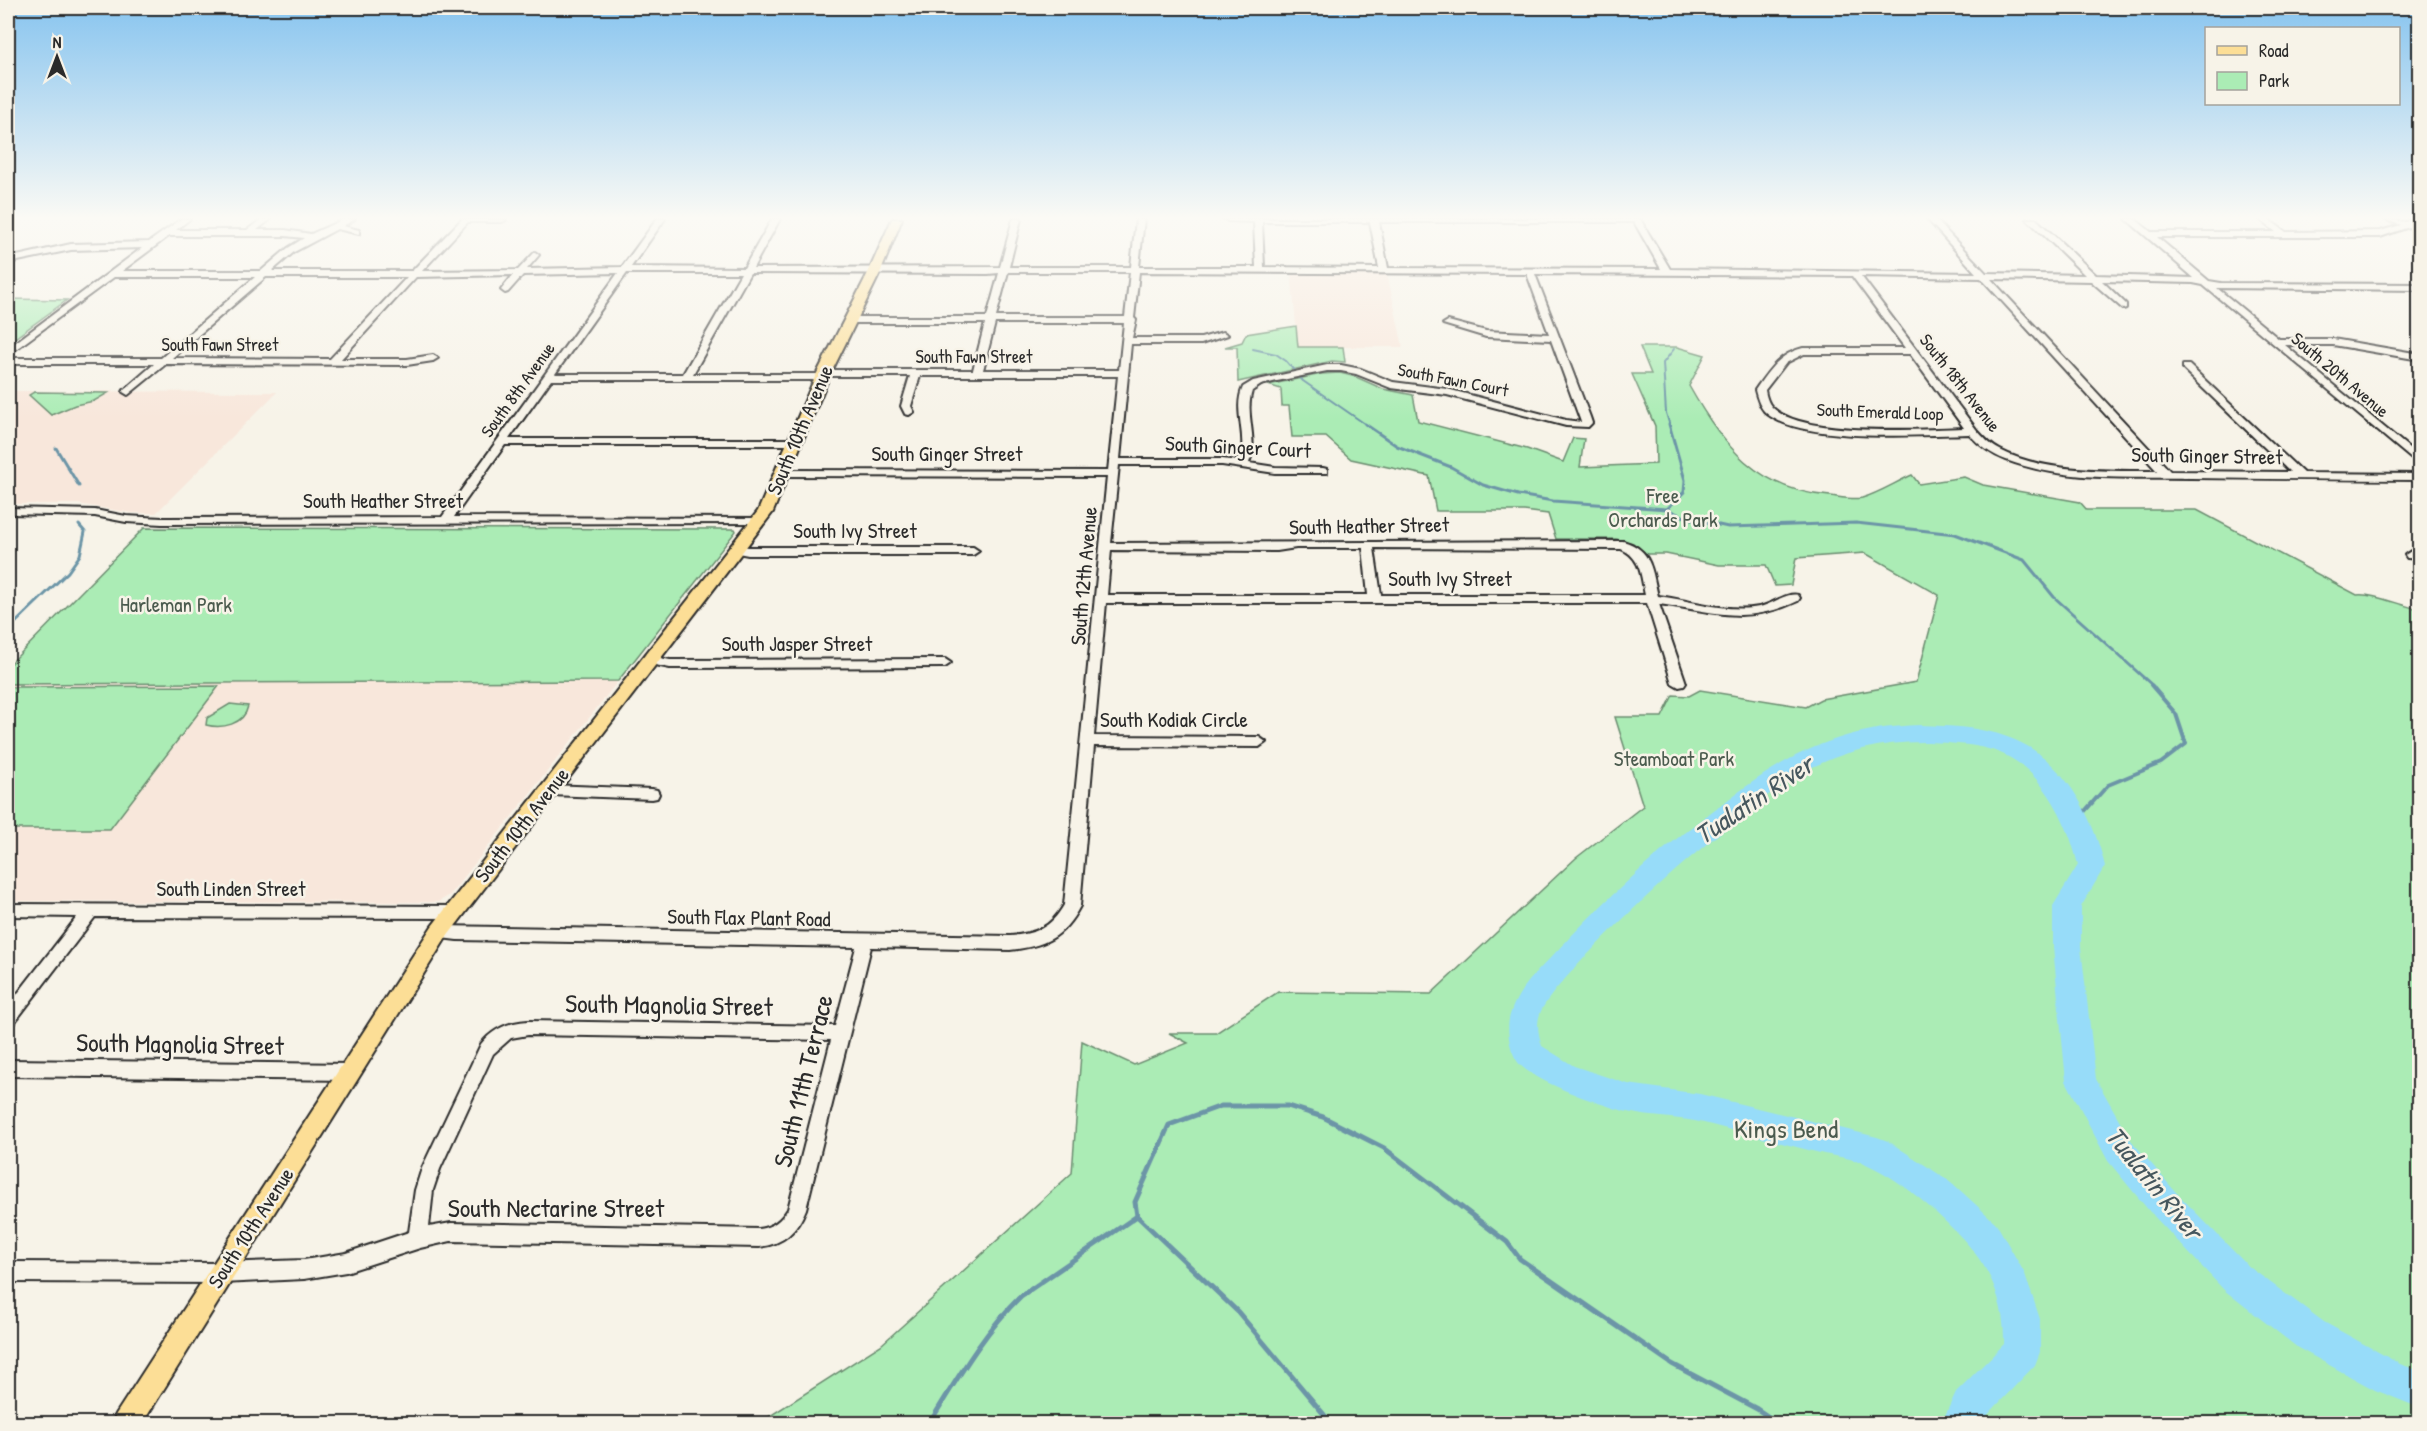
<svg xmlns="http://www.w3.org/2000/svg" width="2427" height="1431" font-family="'Patrick Hand',sans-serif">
<rect width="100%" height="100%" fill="#f7f3e8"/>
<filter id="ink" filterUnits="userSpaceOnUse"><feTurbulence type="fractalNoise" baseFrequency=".0167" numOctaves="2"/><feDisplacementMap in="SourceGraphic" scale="12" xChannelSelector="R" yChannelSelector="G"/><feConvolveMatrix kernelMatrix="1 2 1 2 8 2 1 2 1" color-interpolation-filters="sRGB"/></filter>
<g filter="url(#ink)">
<g fill="#f8e7db">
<path d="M1291,272L1387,273L1403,347H1298Z"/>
<path d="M8,391L277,392L156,513H132L78,504H8Z"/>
<path d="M618,681L450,895L438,902L8,901V684Z"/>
</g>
<g fill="#abecb5" stroke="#6b8c70" stroke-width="1.5">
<path d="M8,299L67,300L8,343Z"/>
<path d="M1296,326L1298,347H1343L1345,362L1332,361L1238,382L1237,347H1225L1242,342L1246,334Z"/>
<path d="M1640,347H1677L1705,355L1689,386C1722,445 1758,491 1830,496C1839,497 1853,500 1862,498C1879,493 1896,482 1912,475L1919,484L1964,477L1983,485L2080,502L2087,510H2197L2357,595C2373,593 2401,606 2419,609V1423H759L881,1345L1072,1173L1082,1041L1134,1065L1188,1043L1169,1033H1216L1278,992L1431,994L1576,858L1643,806L1615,717H1662L1673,695L1689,696L1700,690L1806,707L1821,699L1916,682L1939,595L1865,553L1796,558L1791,585L1775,586L1766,565H1719L1666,554H1647L1633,543L1616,539H1556L1548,514L1524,511H1436L1429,476L1351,459L1326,437H1292L1289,406H1282L1281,389L1268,385L1322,374L1340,373L1356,377L1383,389L1413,395L1418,421L1527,449L1563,462L1573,438L1584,439L1580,467L1656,464L1655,426L1632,374H1651Z"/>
<path d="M34,392L108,393L94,401L75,405L51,415L29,395Z"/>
<path d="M144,528L735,529L736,531L618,681L8,684V666Z"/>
<path d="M219,686L110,829H8V689L10,687Z"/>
<path d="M230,704L248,706C244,725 222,729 206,725L207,718Z"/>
</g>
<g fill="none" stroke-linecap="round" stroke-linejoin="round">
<g stroke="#6c95a7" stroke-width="2">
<path d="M1253,349L1276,354L1286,361L1303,381L1368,426"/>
<path d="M1670,426L1666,413L1663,363L1674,349"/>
</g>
<g stroke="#6c95a7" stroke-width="3">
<path d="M1365,424L1397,446L1451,467L1483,485L1518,495L1553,501L1667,509L1687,518L1728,527L1856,523L1955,534L2024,560L2054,597L2153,686"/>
<path d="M56,448L79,486"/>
<path d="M1667,509L1684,492L1685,480L1669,424"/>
<path d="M8,630L68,572L80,555L85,532L79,525"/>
</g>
<path stroke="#6c95a7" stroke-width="4" d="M2077,820L2108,785L2161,763L2186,744L2176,714L2151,685"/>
<g stroke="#6c95a7" stroke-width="5">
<path d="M929,1424C957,1379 983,1333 1021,1296L1137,1216"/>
<path d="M1332,1424L1238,1312L1137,1216L1135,1202L1169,1125L1221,1106H1288L1323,1117L1384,1148L1507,1242L1520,1259L1672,1364L1757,1409L1779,1424"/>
</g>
<path fill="#97dcf9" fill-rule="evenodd" d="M1920,725C1951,726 1985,727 2015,740C2065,761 2093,816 2105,866L2081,907V947L2096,1079L2130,1139L2174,1190L2248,1266L2324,1322L2400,1364L2420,1371V1408L2375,1390L2298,1348L2224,1290L2150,1212L2108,1161L2066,1081L2053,947V906L2078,865C2068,820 2041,765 1992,750C1972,744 1950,743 1929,742C1884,741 1842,751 1803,772C1776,787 1753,807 1729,826C1692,855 1657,886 1623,919C1605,937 1547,993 1540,1014C1536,1025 1539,1036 1542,1046L1574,1066L1628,1084L1700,1094L1877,1137L1888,1141L1951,1182L1996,1223L2025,1274L2040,1319V1352L2035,1365L1979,1424H1941L1956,1392L2004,1344C2005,1294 1986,1260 1950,1226C1929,1205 1897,1178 1870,1166C1857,1159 1839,1157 1824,1154C1784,1144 1744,1133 1704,1123C1679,1117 1653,1118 1628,1112C1604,1106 1530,1081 1517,1061C1509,1049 1506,1028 1510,1015C1517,990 1537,972 1554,954C1600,905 1649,859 1702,819C1774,764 1826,728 1920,725Z"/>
<defs>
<g id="minor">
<path d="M181,219H190L176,230H247L262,219H271L257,230H285L311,234L344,219H355L343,226L359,230V234L337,229L294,252L272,271H412L462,219L506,220L502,222H468L422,271L518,270L535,252L539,255L527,269L622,267L657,219H665L631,267L744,268L772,219H780L753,268L1000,267L1013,219H1021L1009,267H1131L1136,219H1144L1139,267H1256L1254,222L1228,221L1224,219H1640L1670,269L1976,273L1927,219H1935L1986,273L2085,275L2027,219H2036L2096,275L2194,278L2126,219H2135L2151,232H2276L2259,219H2268L2286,232L2380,231L2401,225L2384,219L2406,222L2410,219H2419L2414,224L2420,225V230L2409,227L2380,237H2157L2209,281L2221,283L2420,284V290L2217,288L2279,339H2333L2420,354V360L2333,345H2285L2420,457V466L2203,285L2193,283L2102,281L2126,304V308L2123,309L2091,281L1991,279L2170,471L2290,472L2183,369V365H2189L2303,473L2420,474V480C2343,480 2267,479 2191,478C2131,477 2064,482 2006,460C1990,454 1980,446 1969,434C1924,435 1796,444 1764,411C1759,405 1757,398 1755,390C1769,370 1779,354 1803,348H1905L1852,276L1535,274L1590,417L1592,423L1588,427L1566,426L1447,395L1391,388L1356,374L1341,371H1327L1277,381L1261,385L1252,391C1244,415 1259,439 1249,463L1275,467L1323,468L1327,469V473H1275L1222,465H1119L1111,543L1623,541C1652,549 1652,571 1658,596C1691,600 1725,613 1759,607C1772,605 1786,592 1798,595L1800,598L1798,601C1745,626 1714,611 1659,604L1686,683L1684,686L1679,687L1672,683L1647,603H1106L1094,736L1259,737L1266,742L1259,747L1094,746L1080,906C1063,938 1045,946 1010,950L871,947L806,1209C797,1231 784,1244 759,1247L451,1241L420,1248L346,1272L304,1279L222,1283L8,1282V1262L222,1263L304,1260L346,1253L409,1232L415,1190L422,1168L481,1044C493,1029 509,1022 528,1021L835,1026L856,947L457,940L433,937L431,932L433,927L439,926L1010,936C1035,934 1051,928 1064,905L1107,477L782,476L777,473L782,470L1108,471L1118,376H920L911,406L914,412L909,415L905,414L901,406L910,376H826V379L822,380H551L509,439H795L800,442L795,445H505L454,517L762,518V522L758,523L162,524L126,522L95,516L8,514V508L95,510L126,516L162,518L442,517L618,273L523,275L508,292L505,293L501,290L513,275L416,277L341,359H407L433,355L438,358L433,361L407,365L166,364L128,395L123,392L124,390L154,364H8V358H161L255,277H114L8,355V348L142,248L71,250L8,263V258L71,244L149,242ZM1262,222H1370L1379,268L1264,267ZM1379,222H1634L1661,269L1388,268ZM169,236H285L304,238L288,248L261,271H122ZM1008,272H1130L1125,317H996ZM1139,272L1527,274L1549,334L1486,331L1448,321L1443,324L1486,337L1551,340L1581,422L1566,420L1447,389L1393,382L1361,369L1341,365H1327L1253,381L1243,387C1232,411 1249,437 1239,461L1222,459H1120L1131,344H1201L1228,335L1223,332L1201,338H1132L1136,320L1134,318ZM627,273H741L683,374H555ZM750,273L988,274L999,273L987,317H851L846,320L851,323H985L973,370H824L821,371L820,374H693ZM1861,276L1981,278L2157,471C2110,471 2044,473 2000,450C1990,445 1983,437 1976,429ZM266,277H407L330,359L172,358ZM995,323H1124L1119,370H983ZM1804,354H1910L1964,428C1922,429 1802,438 1772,407C1768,403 1766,396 1765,390L1786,363ZM1296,548H1363L1368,595H1107L1111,550L1277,551ZM1374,548L1621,549C1641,557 1641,576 1645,595H1381ZM528,1035L831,1040L788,1209C781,1220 773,1227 759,1229L451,1223L429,1227L433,1190L440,1169L493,1054L511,1038Z"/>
<path d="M737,545L748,547H973L979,551L973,555H748L733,552L731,549Z"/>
<path d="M2411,551H2420V559L2407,558L2405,555Z"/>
<path d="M650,656L670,660L945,659L951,663L945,667L670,668L645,663L644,660L645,657Z"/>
<path d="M550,785L652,789L657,790L659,794L657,798L652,799L550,795L545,794L543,790L545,786Z"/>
<path d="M8,904L454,906L460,908L462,912L460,916L454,918L95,917L14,1023L8,1025V1006L77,917L8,916Z"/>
<path d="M8,1060L351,1064L357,1067L360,1072L357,1077L351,1080L8,1076Z"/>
</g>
<path id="major" d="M892,219H902L881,271L829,377L773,512L446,938L142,1424H112L116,1414L432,926L758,511L815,377L869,271Z"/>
</defs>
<use href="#minor" stroke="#2b2b2b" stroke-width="4"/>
<use href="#major" stroke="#2b2b2b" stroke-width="4"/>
<use href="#minor" fill="#f7f3e8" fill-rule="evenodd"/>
<use href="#major" fill="#fcde96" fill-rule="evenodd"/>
</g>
</g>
<linearGradient id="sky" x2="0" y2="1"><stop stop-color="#87c4ef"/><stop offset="0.52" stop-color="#fbfaf5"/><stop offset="1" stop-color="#fbfaf5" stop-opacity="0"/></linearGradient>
<rect width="2427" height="419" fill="url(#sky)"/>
<g text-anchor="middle" stroke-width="5" stroke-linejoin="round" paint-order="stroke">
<g font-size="18" fill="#2b2b2b" stroke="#f7f3e8">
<text x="220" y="351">South Fawn Street</text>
<text x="974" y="363">South Fawn Street</text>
<text transform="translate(2340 375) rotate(40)" y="6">South 20th Avenue</text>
<text transform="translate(1453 380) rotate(11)" y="6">South Fawn Court</text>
<text transform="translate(1960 383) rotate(52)" y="6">South 18th Avenue</text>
<text transform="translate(518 390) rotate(-54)" y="6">South 8th Avenue</text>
<text transform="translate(1880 412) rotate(2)" y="6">South Emerald Loop</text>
</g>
<g font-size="21" fill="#2b2b2b" stroke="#f7f3e8">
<text transform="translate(800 430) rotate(-67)" y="7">South 10th Avenue</text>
<text transform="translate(1238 447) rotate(3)" y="7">South Ginger Court</text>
<text x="947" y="461">South Ginger Street</text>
<text transform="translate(2207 456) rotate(1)" y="7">South Ginger Street</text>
<text x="383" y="508">South Heather Street</text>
<text transform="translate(1369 526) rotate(-1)" y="7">South Heather Street</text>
<text x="855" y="538">South Ivy Street</text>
<text transform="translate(1084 576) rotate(-85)" y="7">South 12th Avenue</text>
<text x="1450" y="586">South Ivy Street</text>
<text x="797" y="651">South Jasper Street</text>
<text x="1174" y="727">South Kodiak Circle</text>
<text transform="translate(522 825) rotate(-52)" y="7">South 10th Avenue</text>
<text x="231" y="896">South Linden Street</text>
<text transform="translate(749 918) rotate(1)" y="7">South Flax Plant Road</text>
<text transform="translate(251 1228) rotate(-57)" y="7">South 10th Avenue</text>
</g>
<g font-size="21" fill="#4b5b4e" stroke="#f7f3e8">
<text x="1663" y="503">Free<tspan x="1663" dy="24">Orchards Park</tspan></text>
<text x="176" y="612">Harleman Park</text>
<text x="1674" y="766">Steamboat Park</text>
</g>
<g font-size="26" fill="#2b2b2b" stroke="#f7f3e8">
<text transform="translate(669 1005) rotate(1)" y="9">South Magnolia Street</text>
<text transform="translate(180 1044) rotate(1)" y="9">South Magnolia Street</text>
<text transform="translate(803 1081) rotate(-76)" y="9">South 11th Terrace</text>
<text x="556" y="1217">South Nectarine Street</text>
</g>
<g font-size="26" fill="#4b5b4e" stroke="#f7f3e8">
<text x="1786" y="1138">Kings Bend</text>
</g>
<g font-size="27" font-style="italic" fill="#46575e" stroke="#f7f3e8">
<text transform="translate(1754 800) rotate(-34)" y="9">Tualatin River</text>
<text transform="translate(2154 1183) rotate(51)" y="9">Tualatin River</text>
</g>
</g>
<rect width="2427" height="1431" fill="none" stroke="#f7f3e8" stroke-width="30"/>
<rect x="15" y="15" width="2397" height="1401" fill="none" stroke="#2b2b2b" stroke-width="2" filter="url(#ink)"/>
<rect x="2205" y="27" width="195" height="78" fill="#f7f3e8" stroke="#a5a39c" stroke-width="1.5"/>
<rect x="2217" y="46" width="30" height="9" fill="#fcde96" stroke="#a5a39c" stroke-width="1.5"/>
<text x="2259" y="57" font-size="18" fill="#2b2b2b">Road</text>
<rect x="2217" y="72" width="30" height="18" fill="#abecb5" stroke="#a5a39c" stroke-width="1.5"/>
<text x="2259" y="87" font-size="18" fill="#2b2b2b">Park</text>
<g transform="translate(57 57)" stroke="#f7f3e8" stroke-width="4.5" paint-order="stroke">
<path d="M0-4.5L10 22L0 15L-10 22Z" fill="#2b2b2b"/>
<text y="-9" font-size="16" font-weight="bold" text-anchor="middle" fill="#2b2b2b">N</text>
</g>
</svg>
